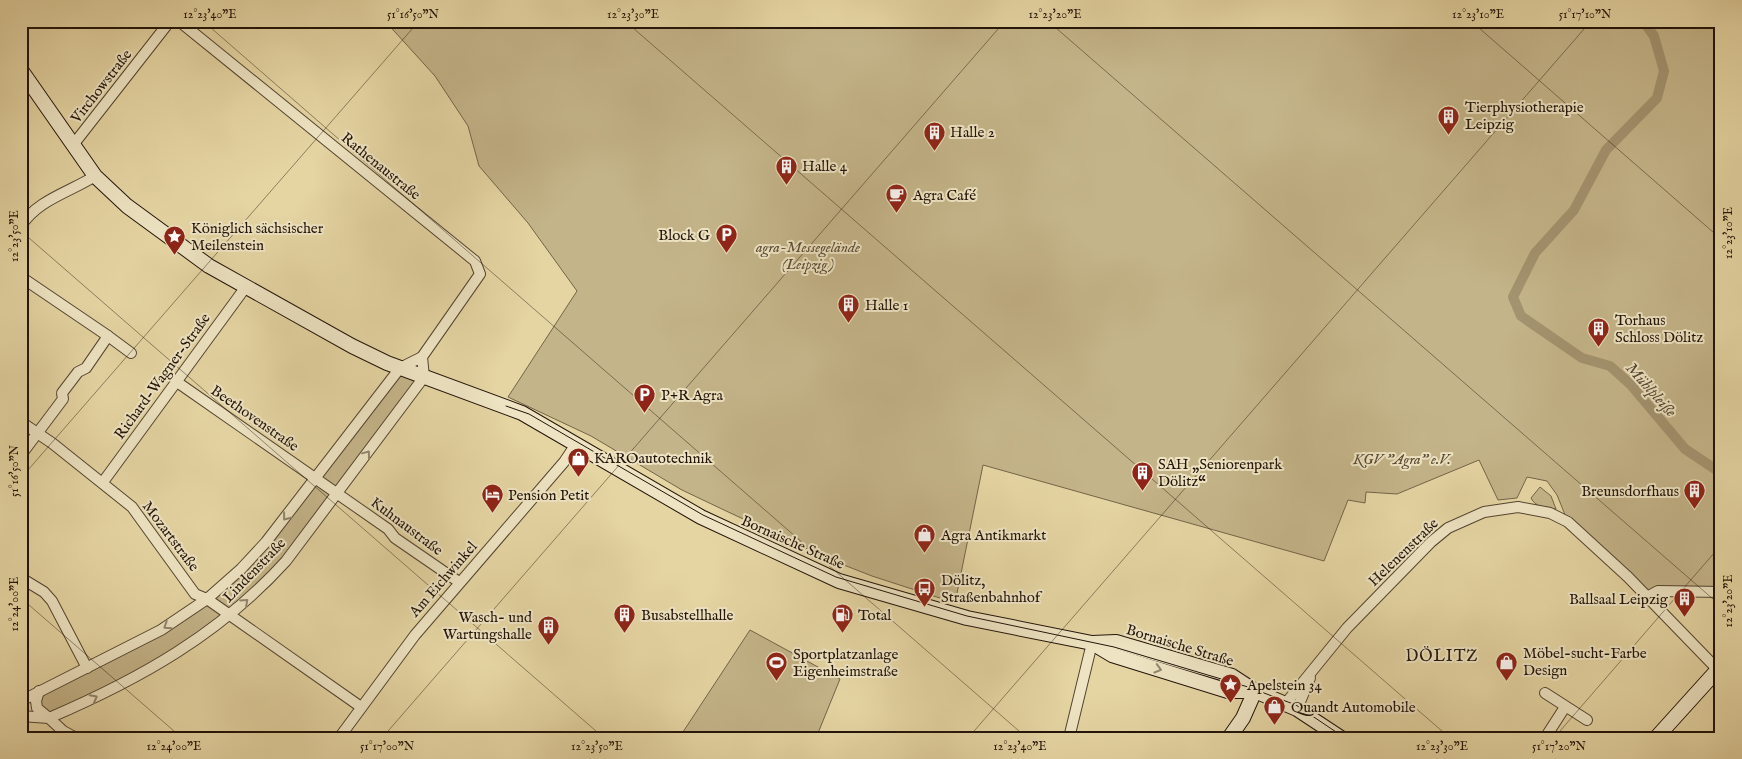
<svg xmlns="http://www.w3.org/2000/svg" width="1742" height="759" font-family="'IM FELL English',serif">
<rect width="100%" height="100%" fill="#e5d5a3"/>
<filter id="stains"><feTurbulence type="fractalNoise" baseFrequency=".004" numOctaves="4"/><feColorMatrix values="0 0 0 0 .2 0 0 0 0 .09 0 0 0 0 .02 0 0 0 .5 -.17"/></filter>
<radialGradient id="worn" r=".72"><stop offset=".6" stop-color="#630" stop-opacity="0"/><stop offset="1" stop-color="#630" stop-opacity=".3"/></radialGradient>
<g fill="#c4b489" stroke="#736449">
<path d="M385,21H1721V591L1647,597L1568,522L1557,495L1547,481L1527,477L1517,498L1498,500L1479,460L1397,494L1366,492L1365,503L1348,500L1324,561L983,465L955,603L872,576L831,560L724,510L682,490L591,436L508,397L577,291L528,223L479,166L468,126L435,76Z"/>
<path d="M400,368L424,377L286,561L189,646L49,718L42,714L39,691L161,630L241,569Z"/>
<path d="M1540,487L1551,496L1556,509C1546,508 1535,507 1531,498Z"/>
<path d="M750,630L840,679L816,738H679Z"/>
</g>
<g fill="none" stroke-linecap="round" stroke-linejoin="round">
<path stroke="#a3936f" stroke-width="10" d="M1643,21L1654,36L1664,71L1657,98L1606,150L1574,210L1535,253L1513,297L1521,316L1582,358L1610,366L1631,385L1685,449L1721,473"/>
<defs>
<g id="street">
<path d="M73,145L170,21"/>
<path d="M21,226C37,200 70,192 95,176"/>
<path d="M21,277L108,336L86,368L78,372L62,393L63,399L21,455"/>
<path d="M108,336L131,353"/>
<path d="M177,382L388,529L395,538L459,582"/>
<path d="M21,422L52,443L132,507L195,594L207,599L361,707"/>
<path d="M103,482L245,288"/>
<path d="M21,578L44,592L52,601L87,668"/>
<path d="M1647,597L1658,591L1721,592"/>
<path d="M39,691L36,701L37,708L49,718C140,679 220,634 286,561L424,377L422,357L480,274L475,261L179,21"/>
<path d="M1545,693L1587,720"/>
<path d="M21,701L161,630L207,599L241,569L266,542L400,368L422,357"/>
<path d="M1286,703L1347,628L1431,542L1448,528L1484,512L1518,507L1550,513L1568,522L1628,577L1721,673"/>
<path d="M1297,709L1310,678"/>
<path d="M21,716L49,718L63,731L76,738"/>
<path d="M339,738L415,635L564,462L576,444"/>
<path d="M1069,738L1092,643"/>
<path d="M1545,738L1565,707"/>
</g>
<g id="secondary">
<path d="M21,70L95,176L127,206L209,266L352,346L387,363L522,413L701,517L839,581L967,618L1092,643L1116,642L1232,676L1255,691L1297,709L1341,738"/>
<path d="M1092,643L1112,655L1228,691H1254"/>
<path d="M1229,738L1243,718L1255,691"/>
<path d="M1656,738L1721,666"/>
</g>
</defs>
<use href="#street" stroke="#534430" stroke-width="12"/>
<use href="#secondary" stroke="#221309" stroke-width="16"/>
<use href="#street" stroke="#eee4c3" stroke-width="10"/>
<use href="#secondary" stroke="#eee4c3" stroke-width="14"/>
<path stroke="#221309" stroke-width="1" d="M506,406L529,414L703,515L836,577L967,616L1114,647L1248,687L1296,705L1345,738"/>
</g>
<defs><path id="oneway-chevron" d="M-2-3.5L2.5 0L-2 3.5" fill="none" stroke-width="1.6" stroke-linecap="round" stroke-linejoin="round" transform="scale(1.25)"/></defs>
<g stroke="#92866f">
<use href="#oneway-chevron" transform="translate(367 454) rotate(-53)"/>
<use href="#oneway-chevron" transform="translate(286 517) rotate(128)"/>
<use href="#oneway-chevron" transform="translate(245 602) rotate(-42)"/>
<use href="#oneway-chevron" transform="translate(167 626) rotate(147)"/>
<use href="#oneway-chevron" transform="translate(1158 669) rotate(16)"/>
<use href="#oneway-chevron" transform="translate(94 698) rotate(-28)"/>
</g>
<path fill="none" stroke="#221309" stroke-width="1" stroke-opacity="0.45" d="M203,21L1027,738M625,21L1450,738M1048,21L1721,606M1471,21L1721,239M21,231L604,738M21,478L419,21M21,598L182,738M382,738L1005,21M968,738L1591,21M1554,738L1721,545"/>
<defs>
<symbol id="building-pin" viewBox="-11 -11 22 30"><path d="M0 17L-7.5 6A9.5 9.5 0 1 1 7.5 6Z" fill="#8f2418" stroke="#eee4c3"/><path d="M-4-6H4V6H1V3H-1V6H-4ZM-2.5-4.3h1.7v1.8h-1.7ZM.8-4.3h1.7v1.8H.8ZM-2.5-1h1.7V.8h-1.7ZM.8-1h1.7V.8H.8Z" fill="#fff"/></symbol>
<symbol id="cafe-pin" viewBox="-11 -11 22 30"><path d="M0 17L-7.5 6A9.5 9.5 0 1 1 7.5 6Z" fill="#8f2418" stroke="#eee4c3"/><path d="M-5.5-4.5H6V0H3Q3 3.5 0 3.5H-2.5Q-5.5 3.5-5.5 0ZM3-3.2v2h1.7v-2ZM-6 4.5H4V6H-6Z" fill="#fff"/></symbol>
<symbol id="parking-pin" viewBox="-11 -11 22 30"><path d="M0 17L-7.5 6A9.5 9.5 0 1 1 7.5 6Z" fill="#8f2418" stroke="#eee4c3"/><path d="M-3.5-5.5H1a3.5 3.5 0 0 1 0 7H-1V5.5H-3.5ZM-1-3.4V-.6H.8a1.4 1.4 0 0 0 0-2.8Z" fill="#fff"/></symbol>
<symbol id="sight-pin" viewBox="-11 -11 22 30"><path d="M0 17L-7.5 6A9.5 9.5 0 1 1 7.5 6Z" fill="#8f2418" stroke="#eee4c3"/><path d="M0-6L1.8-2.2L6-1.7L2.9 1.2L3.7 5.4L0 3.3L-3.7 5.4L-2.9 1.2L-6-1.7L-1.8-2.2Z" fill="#fff"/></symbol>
<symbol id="shop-pin" viewBox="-11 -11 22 30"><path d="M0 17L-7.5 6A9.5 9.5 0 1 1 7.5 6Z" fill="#8f2418" stroke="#eee4c3"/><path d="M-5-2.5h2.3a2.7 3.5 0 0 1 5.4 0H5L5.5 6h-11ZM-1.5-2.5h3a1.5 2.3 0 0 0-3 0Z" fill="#fff"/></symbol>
<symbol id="hotel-pin" viewBox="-11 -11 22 30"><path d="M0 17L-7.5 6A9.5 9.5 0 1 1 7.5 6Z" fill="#8f2418" stroke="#eee4c3"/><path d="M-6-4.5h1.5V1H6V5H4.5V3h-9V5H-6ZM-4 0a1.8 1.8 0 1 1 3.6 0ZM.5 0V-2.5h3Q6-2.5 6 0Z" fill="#fff"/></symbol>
<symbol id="bus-pin" viewBox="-11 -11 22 30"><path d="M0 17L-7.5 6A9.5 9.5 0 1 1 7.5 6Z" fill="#8f2418" stroke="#eee4c3"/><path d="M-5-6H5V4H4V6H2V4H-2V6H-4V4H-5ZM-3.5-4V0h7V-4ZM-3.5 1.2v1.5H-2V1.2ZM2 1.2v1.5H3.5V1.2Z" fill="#fff"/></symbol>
<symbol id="fuel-pin" viewBox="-11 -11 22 30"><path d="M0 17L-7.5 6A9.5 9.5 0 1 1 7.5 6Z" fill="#8f2418" stroke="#eee4c3"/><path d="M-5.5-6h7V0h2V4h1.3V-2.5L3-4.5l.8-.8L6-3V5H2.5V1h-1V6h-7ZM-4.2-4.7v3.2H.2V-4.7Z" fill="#fff"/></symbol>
<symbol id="stadium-pin" viewBox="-11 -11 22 30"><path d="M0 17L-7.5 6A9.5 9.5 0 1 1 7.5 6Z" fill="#8f2418" stroke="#eee4c3"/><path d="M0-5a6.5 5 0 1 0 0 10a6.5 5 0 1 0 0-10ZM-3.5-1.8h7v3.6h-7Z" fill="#fff"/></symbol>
</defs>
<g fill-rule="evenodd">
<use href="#building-pin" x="1436" y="104" width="25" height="34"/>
<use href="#building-pin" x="922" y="120" width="25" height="34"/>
<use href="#building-pin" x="774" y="154" width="25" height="34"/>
<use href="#cafe-pin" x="884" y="182" width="25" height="34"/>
<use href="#parking-pin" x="714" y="222" width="25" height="34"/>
<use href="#sight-pin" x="162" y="224" width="25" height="34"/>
<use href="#building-pin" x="836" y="292" width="25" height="34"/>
<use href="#building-pin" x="1586" y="316" width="25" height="34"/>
<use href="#parking-pin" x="632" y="382" width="25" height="34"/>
<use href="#shop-pin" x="566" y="446" width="25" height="34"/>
<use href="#building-pin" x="1130" y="460" width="25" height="34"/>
<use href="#building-pin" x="1682" y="478" width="25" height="34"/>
<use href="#hotel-pin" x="480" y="482" width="25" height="34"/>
<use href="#shop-pin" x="912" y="522" width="25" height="34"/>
<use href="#bus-pin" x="912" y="576" width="25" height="34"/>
<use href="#building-pin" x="1672" y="586" width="25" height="34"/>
<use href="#building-pin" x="612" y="602" width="25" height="34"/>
<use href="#fuel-pin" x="830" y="602" width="25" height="34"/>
<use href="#building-pin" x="536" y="614" width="25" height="34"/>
<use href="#shop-pin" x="1494" y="650" width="25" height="34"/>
<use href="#stadium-pin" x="764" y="650" width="25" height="34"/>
<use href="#sight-pin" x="1218" y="672" width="25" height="34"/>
<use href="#shop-pin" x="1262" y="694" width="25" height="34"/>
</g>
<g text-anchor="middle" stroke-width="4" stroke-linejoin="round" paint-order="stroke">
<g font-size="15" fill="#221309" stroke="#eee4c3">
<text transform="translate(101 86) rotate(-52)" y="5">Virchowstraße</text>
<text transform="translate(381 166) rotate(39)" y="5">Rathenaustraße</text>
<text transform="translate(162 376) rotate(-54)" y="5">Richard-Wagner-Straße</text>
<text transform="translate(255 418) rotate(35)" y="5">Beethovenstraße</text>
<text transform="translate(407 526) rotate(37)" y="5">Kuhnaustraße</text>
<text transform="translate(171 536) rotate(53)" y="5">Mozartstraße</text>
<text transform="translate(793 542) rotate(24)" y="5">Bornaische Straße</text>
<text transform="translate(1403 552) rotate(-44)" y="5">Helenenstraße</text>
<text transform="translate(254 570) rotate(-46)" y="5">Lindenstraße</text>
<text transform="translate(443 579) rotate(-49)" y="5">Am Eichwinkel</text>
<text transform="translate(1180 645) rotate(17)" y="5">Bornaische Straße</text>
</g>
<g font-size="15" fill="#221309" stroke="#eee4c3" text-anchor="start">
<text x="1465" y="112">Tierphysiotherapie<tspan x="1465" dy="17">Leipzig</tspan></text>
<text x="950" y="137">Halle 2</text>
<text x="802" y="171">Halle 4</text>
<text x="913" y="200">Agra Café</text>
<text x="191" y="233">Königlich sächsischer<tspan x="191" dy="17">Meilenstein</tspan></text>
<text x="710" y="240" text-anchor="end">Block G</text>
<text x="865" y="310">Halle 1</text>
<text x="1615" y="325">Torhaus<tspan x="1615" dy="17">Schloss Dölitz</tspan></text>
<text x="661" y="400">P+R Agra</text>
<text x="594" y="463">KAROautotechnik</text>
<text x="1158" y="469">SAH „Seniorenpark<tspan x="1158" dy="17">Dölitz“</tspan></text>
<text x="1679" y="496" text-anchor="end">Breunsdorfhaus</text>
<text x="508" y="500">Pension Petit</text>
<text x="941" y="540">Agra Antikmarkt</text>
<text x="941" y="585">Dölitz,<tspan x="941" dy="17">Straßenbahnhof</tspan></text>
<text x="1668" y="604" text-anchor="end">Ballsaal Leipzig</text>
<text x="641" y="620">Busabstellhalle</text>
<text x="858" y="620">Total</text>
<text x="532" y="622" text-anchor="end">Wasch- und<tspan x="532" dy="17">Wartungshalle</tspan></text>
<text x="1523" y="658">Möbel-sucht-Farbe<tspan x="1523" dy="17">Design</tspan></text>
<text x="793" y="659">Sportplatzanlage<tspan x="793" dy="17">Eigenheimstraße</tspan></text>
<text x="1247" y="690">Apelstein 34</text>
<text x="1291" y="712">Quandt Automobile</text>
</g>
<g font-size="15" font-style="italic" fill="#5b4b36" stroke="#eee4c3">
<text x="808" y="252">agra-Messegelände<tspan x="808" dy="17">(Leipzig)</tspan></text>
<text x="1402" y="464">KGV "Agra" e.V.</text>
</g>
<g font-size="16" font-style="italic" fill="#564632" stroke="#eee4c3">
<text transform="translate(1652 389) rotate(48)" y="6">Mühlpleiße</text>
</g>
<g font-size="16" letter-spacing="1" fill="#221309" stroke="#eee4c3">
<text x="1442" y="661">DÖLITZ</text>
</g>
</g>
<rect width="1742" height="759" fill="none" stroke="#e5d5a3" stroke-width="55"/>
<rect x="28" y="28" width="1686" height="704" fill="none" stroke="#221309" stroke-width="2"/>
<g font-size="12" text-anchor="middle" fill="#221309">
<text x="210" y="18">12°23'40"E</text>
<text x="413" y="18">51°16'50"N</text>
<text x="633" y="18">12°23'30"E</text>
<text x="1055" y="18">12°23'20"E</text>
<text x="1478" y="18">12°23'10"E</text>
<text x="1585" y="18">51°17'10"N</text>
<text transform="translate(1728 233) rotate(-90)" y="4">12°23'10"E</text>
<text transform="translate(14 236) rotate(-90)" y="4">12°23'50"E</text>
<text transform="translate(14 471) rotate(-90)" y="4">51°16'50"N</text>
<text transform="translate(1728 601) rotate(-90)" y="4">12°23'20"E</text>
<text transform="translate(14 604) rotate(-90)" y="4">12°24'00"E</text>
<text x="174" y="750">12°24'00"E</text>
<text x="387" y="750">51°17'00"N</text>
<text x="597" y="750">12°23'50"E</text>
<text x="1020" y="750">12°23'40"E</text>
<text x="1442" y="750">12°23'30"E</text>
<text x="1559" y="750">51°17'20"N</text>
</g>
<rect width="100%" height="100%" filter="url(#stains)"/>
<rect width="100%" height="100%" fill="url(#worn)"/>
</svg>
